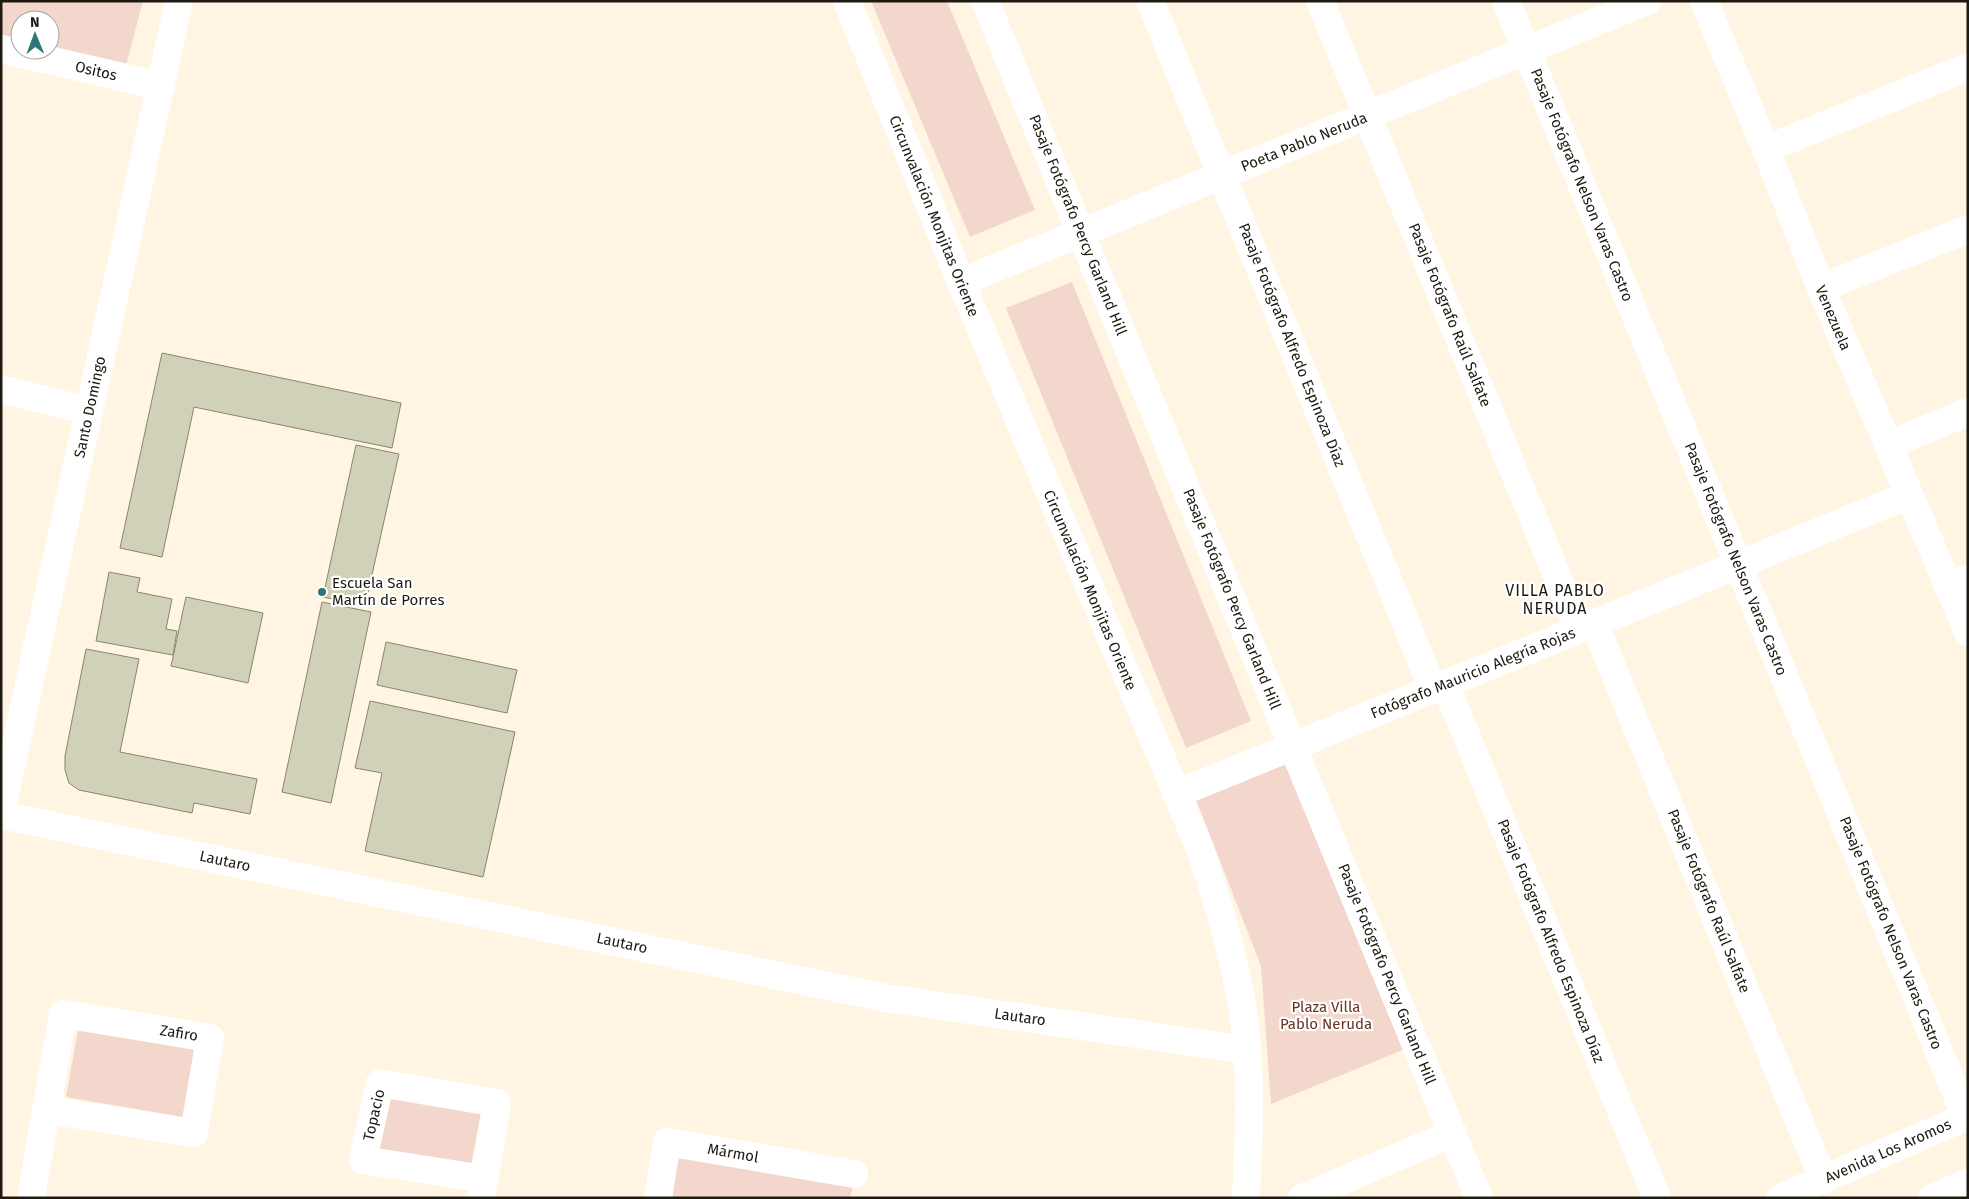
<svg xmlns="http://www.w3.org/2000/svg" width="1969" height="1199" font-family="'Fira Sans',sans-serif">
<rect width="100%" height="100%" fill="#fff5e2"/>
<g fill="#f3d7cd">
<path d="M1,1H143L125,69L50,50V20H20V43L1,38Z"/>
<path d="M871,1H947L1035,210L970,237Z"/>
<path d="M1072,282L1251,721L1186,748L1006,308Z"/>
<path d="M1292,760L1405,1049L1271,1104L1261,966L1195,797Z"/>
<path d="M78,1030L195,1050L183,1117L66,1097Z"/>
<path d="M387,1095L481,1112L470,1170L376,1152Z"/>
<path d="M677,1156L853,1186L850,1198H670Z"/>
</g>
<g fill="#d1d1b8" stroke="#86866f">
<path d="M162,353L401,403L392,448L194,407L162,557L120,548Z"/>
<path d="M356,445L399,454L365,606L323,597Z"/>
<path d="M109,572L140,578L137,592L172,599L166,629L177,631L173,655L96,641Z"/>
<path d="M186,597L263,613L248,683L171,666Z"/>
<path d="M322,602L371,612L331,803L282,792Z"/>
<path d="M386,642L517,670L507,713L377,685Z"/>
<path d="M86,649L139,659L120,752L257,779L250,814L194,803L192,813L79,790L69,783L65,770V756Z"/>
<path d="M370,701L515,732L483,877L365,851L382,773L355,768Z"/>
</g>
<g fill="none" stroke-linecap="round" stroke-linejoin="round">
<g stroke="#fff" stroke-width="28">
<path d="M847,1L961,282L1200,849C1218,902 1234,955 1243,1011C1252,1073 1249,1135 1246,1198"/>
<path d="M985,1L1479,1198"/>
<path d="M1150,1L1433,689"/>
<path d="M1320,1L1579,629"/>
<path d="M1506,1L1966,1117"/>
<path d="M1,49L161,86"/>
<path d="M1766,149L1968,67"/>
<path d="M961,282L1647,1"/>
<path d="M1821,288L1968,229"/>
<path d="M1,389L89,411"/>
<path d="M1888,445L1968,412"/>
<path d="M1948,586L1968,578"/>
<path d="M1594,623L1823,1179"/>
<path d="M1445,684L1657,1198"/>
<path d="M1176,794L1909,495"/>
<path d="M1,815L886,998L1247,1050"/>
<path d="M31,1198L63,1014L210,1038L194,1133L47,1110"/>
<path d="M481,1198L497,1103L380,1083L363,1160L484,1179"/>
<path d="M658,1198L667,1142L854,1174"/>
<path d="M1302,1198L1453,1133"/>
</g>
<g stroke="#fff" stroke-width="28">
<path d="M1704,1L1766,149L1821,288L1968,632"/>
<path d="M1,812L179,1"/>
<path d="M1780,1198L1968,1116"/>
<path d="M1932,1198L1968,1183"/>
</g>
</g>
<circle fill="#2d767a" stroke="#fff" stroke-width="2" cx="322" cy="592" r="5"/>
<g text-anchor="middle" stroke-width="4.5" stroke-linejoin="round" paint-order="stroke">
<g font-size="15" fill="#1e1a11" stroke="#fff">
<text transform="translate(96 71) rotate(13)" y="5">Ositos</text>
<text transform="translate(1304 142) rotate(-22)" y="5">Poeta Pablo Neruda</text>
<text transform="translate(1582 185) rotate(68)" y="5">Pasaje Fotógrafo Nelson Varas Castro</text>
<text transform="translate(934 216) rotate(68)" y="5">Circunvalación Monjitas Oriente</text>
<text transform="translate(1078 225) rotate(68)" y="5">Pasaje Fotógrafo Percy Garland Hill</text>
<text transform="translate(1450 315) rotate(68)" y="5">Pasaje Fotógrafo Raúl Salfate</text>
<text transform="translate(1833 318) rotate(67)" y="5">Venezuela</text>
<text transform="translate(1292 345) rotate(68)" y="5">Pasaje Fotógrafo Alfredo Espinoza Díaz</text>
<text transform="translate(90 407) rotate(-78)" y="5">Santo Domingo</text>
<text transform="translate(1736 559) rotate(68)" y="5">Pasaje Fotógrafo Nelson Varas Castro</text>
<text transform="translate(1090 590) rotate(67)" y="5">Circunvalación Monjitas Oriente</text>
<text transform="translate(1232 599) rotate(68)" y="5">Pasaje Fotógrafo Percy Garland Hill</text>
<text transform="translate(1473 673) rotate(-22)" y="5">Fotógrafo Mauricio Alegría Rojas</text>
<text transform="translate(225 861) rotate(12)" y="5">Lautaro</text>
<text transform="translate(1709 901) rotate(68)" y="5">Pasaje Fotógrafo Raúl Salfate</text>
<text transform="translate(1891 933) rotate(68)" y="5">Pasaje Fotógrafo Nelson Varas Castro</text>
<text transform="translate(1551 941) rotate(68)" y="5">Pasaje Fotógrafo Alfredo Espinoza Díaz</text>
<text transform="translate(622 943) rotate(12)" y="5">Lautaro</text>
<text transform="translate(1387 974) rotate(68)" y="5">Pasaje Fotógrafo Percy Garland Hill</text>
<text transform="translate(1020 1017) rotate(8)" y="5">Lautaro</text>
<text transform="translate(179 1033) rotate(9)" y="5">Zafiro</text>
<text transform="translate(374 1115) rotate(-77)" y="5">Topacio</text>
<text transform="translate(1888 1151) rotate(-24)" y="5">Avenida Los Aromos</text>
<text transform="translate(733 1153) rotate(10)" y="5">Mármol</text>
</g>
<g font-size="15" fill="#1e1a11" stroke="#fff" text-anchor="start">
<text x="332" y="588">Escuela San<tspan x="332" dy="17">Martín de Porres</tspan></text>
</g>
<g font-size="15" fill="#673221" stroke="#fff">
<text x="1326" y="1012">Plaza Villa<tspan x="1326" dy="17">Pablo Neruda</tspan></text>
</g>
<g font-size="16" letter-spacing="1" fill="#1e1a11" stroke="#fff">
<text x="1555" y="596">VILLA PABLO<tspan x="1555" dy="18">NERUDA</tspan></text>
</g>
</g>
<rect width="1969" height="1199" fill="none" stroke="#1e1a11" stroke-width="5"/>
<g transform="translate(35 35) rotate(359)"><circle r="24" fill="#ffffff" stroke="#a5a3a0"/>
<path d="M0-4L9 19L0 12L-9 19Z" fill="#2d767a"/>
<text y="-8" font-size="14" font-weight="bold" text-anchor="middle" fill="#1e1a11">N</text>
</g>
</svg>
